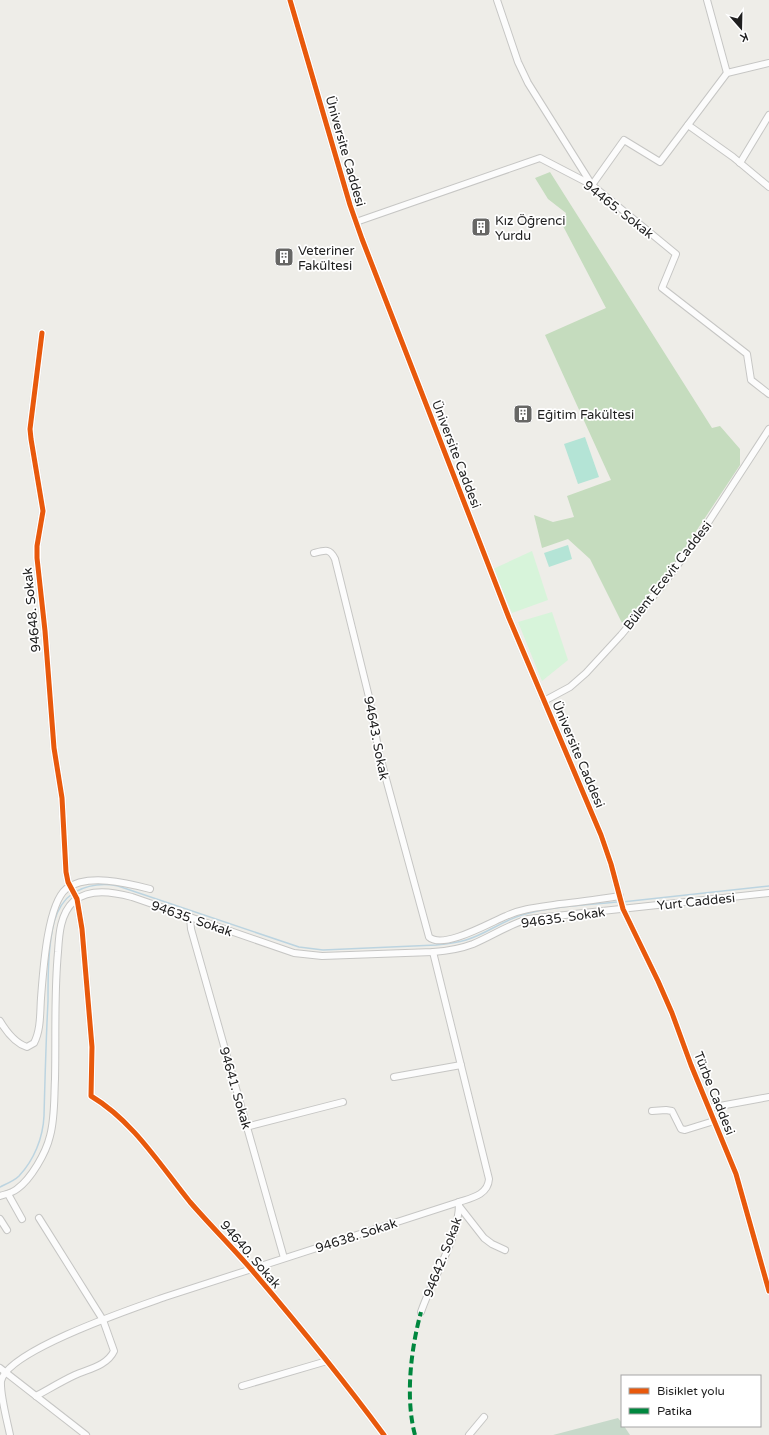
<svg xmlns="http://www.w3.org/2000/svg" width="769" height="1435" font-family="'Varela Round',sans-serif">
<rect width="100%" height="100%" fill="#eeede8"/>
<path fill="#c5dcbe" d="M550,172L712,428L720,426L740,449V465L679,557L642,603L622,623L590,559L568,539L542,548L534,515L553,522L574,517L567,496L611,480L545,335L606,308L563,226L566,213L548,199L535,178Z"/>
<path fill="#c7d9ca" d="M618,1418L622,1423V1426H624L630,1435H553Z"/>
<g fill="#d7f4da">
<path d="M532,551L548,600L512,613L493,569Z"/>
<path d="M552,612L568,660L542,681L518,622Z"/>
</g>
<g fill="#b4e4d6">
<path d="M585,437L599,477L578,484L564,444Z"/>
<path d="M568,545L572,559L549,567L544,553Z"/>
</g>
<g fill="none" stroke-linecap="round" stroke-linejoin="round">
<g stroke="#bcd4e0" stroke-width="1.5">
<path d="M75,892C88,885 103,883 118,886L299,947L323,950L436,945C446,944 456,943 466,940C486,934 502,921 522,915C552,906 587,905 618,902"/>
<path d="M622,902L769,886"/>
<path d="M0,1187C6,1184 14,1181 19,1176C34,1160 43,1138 44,1116C45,1078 46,1039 48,1001C48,975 48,947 54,922C57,912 63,900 72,894"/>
</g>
<defs>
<g id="minor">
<path d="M290,0L350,205L362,239L509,618L601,835L611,864L623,909L658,981L672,1013L691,1065L736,1174L769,1291"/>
<path d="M497,0L518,62L528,83L592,185L624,140L660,162L727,73L769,63"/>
<path d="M707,0L727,73"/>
<path d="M688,125L733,157L769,187"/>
<path d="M740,163L769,115"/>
<path d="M356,222L540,158L592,185L676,254L662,288L747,354L751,380L769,394"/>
<path d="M42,333L30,429L31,439L43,511L37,546V558L45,631L54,748L62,798L66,872L68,882L77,899L82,929L92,1047L91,1096C133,1121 160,1165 190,1202C210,1225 231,1246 251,1269C297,1323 342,1378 384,1435"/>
<path d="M314,553C325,550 330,548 335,559L369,697L379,753L429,937C443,950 491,922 506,916C523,908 541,907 560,904C580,902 600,899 620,896"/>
<path d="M544,701L570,687L586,673L621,635L661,587L700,535L769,429"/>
<path d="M190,917L191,929L284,1258"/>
<path d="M0,1021C6,1031 15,1043 27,1047L34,1043C41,1030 40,1012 41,998C43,973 47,905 66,889C87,873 127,883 150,889"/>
<path d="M394,1077L461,1065"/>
<path d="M709,1108L769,1097"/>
<path d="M652,1111L666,1110L672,1111L681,1129L685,1130L714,1121"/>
<path d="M246,1127L343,1102"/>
<path d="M8,1194L22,1219"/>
<path d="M0,1196C6,1194 12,1193 17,1189C31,1179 46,1153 50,1136C55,1118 54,1098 55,1079C56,1037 54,994 58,952C59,935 60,914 74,901C90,888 113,892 132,897L294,953L322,956L433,952C447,951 460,949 473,944C492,936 508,925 528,919L769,893"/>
<path d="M459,1206L484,1238L492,1244L505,1250"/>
<path d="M0,1219L7,1230"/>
<path d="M421,1312C432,1279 460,1236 459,1202"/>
<path d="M0,1368L86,1435"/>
<path d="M242,1386L327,1361"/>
<path d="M36,1396C49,1389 62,1381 75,1375C88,1369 107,1366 114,1351L103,1320L39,1218"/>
<path d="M10,1435C7,1420 0,1395 1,1381C8,1350 134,1308 165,1297L459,1202C471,1198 488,1195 489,1179L433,952"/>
<path d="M469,1435L484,1417"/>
</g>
</defs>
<use href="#minor" stroke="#c6c6c4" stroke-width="8"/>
<use href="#minor" stroke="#fcfcfc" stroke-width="6"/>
<path stroke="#00873e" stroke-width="4" stroke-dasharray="8 4" stroke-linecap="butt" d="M415,1435C405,1398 411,1348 421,1312"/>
<defs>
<g id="cycleway">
<path d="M290,0L350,205L362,239L509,618L601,835L611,864L623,909L658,981L672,1013L691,1065L736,1174L769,1291"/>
<path d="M42,333L30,429L31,439L43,511L37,546V558L45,631L54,748L62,798L66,872L68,882L77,899L82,929L92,1047L91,1096C133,1121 160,1165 190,1202C210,1225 231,1246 251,1269C297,1323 342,1378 384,1435"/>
</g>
</defs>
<use href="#cycleway" stroke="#fff" stroke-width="8"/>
<use href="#cycleway" stroke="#e8590c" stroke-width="5"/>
</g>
<defs>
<symbol id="building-square" viewBox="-11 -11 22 22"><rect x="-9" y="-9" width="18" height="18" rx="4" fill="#676765" stroke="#fff"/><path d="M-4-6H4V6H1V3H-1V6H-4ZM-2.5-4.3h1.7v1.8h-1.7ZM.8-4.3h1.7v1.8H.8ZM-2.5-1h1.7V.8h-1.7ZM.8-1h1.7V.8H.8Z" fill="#fff"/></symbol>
</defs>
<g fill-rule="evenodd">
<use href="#building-square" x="470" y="216" width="22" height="22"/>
<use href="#building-square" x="273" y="246" width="22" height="22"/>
<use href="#building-square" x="512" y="403" width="22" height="22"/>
</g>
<g text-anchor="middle" stroke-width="3.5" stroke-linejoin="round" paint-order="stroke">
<g font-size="13" fill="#1f1f1f" stroke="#fff">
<text transform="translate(346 151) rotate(74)" y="5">Üniversite Caddesi</text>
<text transform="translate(619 209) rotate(38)" y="5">94465. Sokak</text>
<text transform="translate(457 454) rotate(69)" y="5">Üniversite Caddesi</text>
<text transform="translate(667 575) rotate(-52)" y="5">Bülent Ecevit Caddesi</text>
<text transform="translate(31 610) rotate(-96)" y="5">94648. Sokak</text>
<text transform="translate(377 738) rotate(79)" y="5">94643. Sokak</text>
<text transform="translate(579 754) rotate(67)" y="5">Üniversite Caddesi</text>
<text transform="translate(696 901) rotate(-6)" y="5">Yurt Caddesi</text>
<text transform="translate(563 917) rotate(-8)" y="5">94635. Sokak</text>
<text transform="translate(192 918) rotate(19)" y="5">94635. Sokak</text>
<text transform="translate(236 1088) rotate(74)" y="5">94641. Sokak</text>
<text transform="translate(715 1093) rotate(68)" y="5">Türbe Caddesi</text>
<text transform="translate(356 1235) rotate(-18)" y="5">94638. Sokak</text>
<text transform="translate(251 1254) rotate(49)" y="5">94640. Sokak</text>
<text transform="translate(442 1257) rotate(-69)" y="5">94642. Sokak</text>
</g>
<g font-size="13" fill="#1f1f1f" stroke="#fff" text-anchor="start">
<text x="495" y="225">Kız Öğrenci<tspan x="495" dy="15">Yurdu</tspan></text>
<text x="298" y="255">Veteriner<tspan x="298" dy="15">Fakültesi</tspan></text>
<text x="537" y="419">Eğitim Fakültesi</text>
</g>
</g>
<rect x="621" y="1375" width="140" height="52" fill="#ffffff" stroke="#a5a5a5"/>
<rect x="629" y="1388" width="20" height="6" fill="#e8590c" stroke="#a5a5a5"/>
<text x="657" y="1395" font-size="12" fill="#1f1f1f">Bisiklet yolu</text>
<rect x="629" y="1408" width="20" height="6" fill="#00873e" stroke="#a5a5a5"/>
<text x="657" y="1415" font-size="12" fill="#1f1f1f">Patika</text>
<g transform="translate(741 28) rotate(160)" stroke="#ffffff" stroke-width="3" paint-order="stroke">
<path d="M0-3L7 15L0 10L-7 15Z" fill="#1f1f1f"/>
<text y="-6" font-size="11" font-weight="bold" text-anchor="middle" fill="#1f1f1f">K</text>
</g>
</svg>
